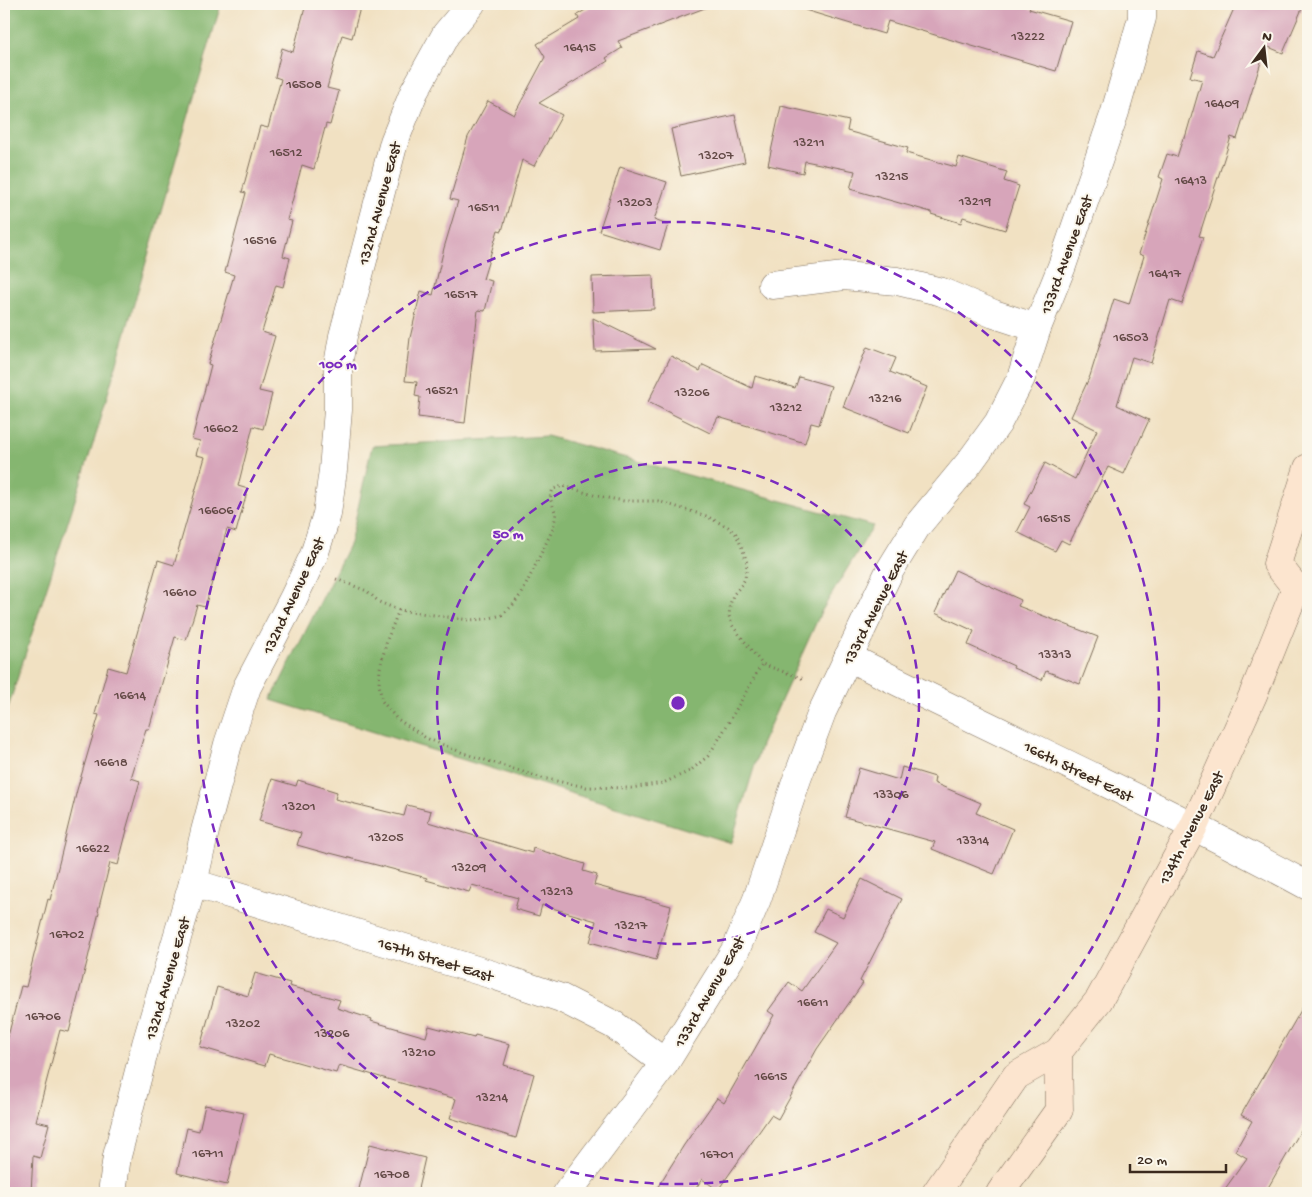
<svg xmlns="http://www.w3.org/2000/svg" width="1312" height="1197" font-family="'Gochi Hand',sans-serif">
<rect width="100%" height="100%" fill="#fbf7ec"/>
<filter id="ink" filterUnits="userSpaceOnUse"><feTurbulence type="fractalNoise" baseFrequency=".02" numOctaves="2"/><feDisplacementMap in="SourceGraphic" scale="10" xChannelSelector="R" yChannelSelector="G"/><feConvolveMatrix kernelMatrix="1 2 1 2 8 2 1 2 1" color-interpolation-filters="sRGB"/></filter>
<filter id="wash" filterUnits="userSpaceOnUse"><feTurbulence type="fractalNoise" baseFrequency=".0096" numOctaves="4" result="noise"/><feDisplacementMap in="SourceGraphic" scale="20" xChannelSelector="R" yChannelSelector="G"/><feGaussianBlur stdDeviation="1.12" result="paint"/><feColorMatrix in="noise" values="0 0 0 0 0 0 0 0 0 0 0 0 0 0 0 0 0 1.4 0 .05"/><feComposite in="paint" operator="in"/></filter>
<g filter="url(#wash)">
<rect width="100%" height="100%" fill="#f1e1c2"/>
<g fill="#85b670" stroke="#607047">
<path d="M4,4H221L95,438L4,720Z"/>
<path d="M547,436L873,526L821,612L761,745L731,843L271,700L350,543L372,446Z"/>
</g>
<g id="blocks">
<g fill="#d7a5ba">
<path d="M306,4H361L352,38L342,35L327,88L339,91L330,125L326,124L314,169L302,165L287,220L292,221L283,256L290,258L283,287L276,285L262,332L275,336L259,391L272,394L263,429L253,426L238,486L248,489L236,532L227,529L205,607L197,605L186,640L175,637L149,729H146L131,778L140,781L126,830H127L118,865L110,863L98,911L99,912L88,958L69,1032L60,1030L36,1121L49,1124L40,1158L33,1156L31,1193H4V1075L10,1054L4,1052L21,986L26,987L48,899L50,900L77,790L99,715L95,714L108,667L126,672L158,560L174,565L205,457L196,455L200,441L192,439L211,365L208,364L234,275L225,272L246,193L242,192L260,126L268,128L281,79L275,77L282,48L293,52Z"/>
<path d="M595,4H710V6L618,41L622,48L606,58L608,61L539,103L562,115L534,166L522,160L502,231L498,230L483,279L492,281L485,311L478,310L465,423L418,417L420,397L415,396L417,382L405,381L410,338L421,291L433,295L444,248L458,201L450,199L468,137L488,101L514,115L545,57L537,44L579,19L577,15Z"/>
<path d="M806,4H1031L1029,9L1071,21L1056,71L888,21L884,34L805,10Z"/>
<path d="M1236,4H1304L1283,53L1266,46L1237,139L1231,137L1199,236L1203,237L1182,304L1170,300L1151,363L1132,357L1117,405L1149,420L1124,474L1108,467L1069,544L1061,540L1055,551L1017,532L1030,507L1024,504L1045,463L1075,479L1097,430L1071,417L1090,376L1114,299L1129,304L1144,256L1139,254L1163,179L1159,177L1167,154L1177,157L1183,138H1185L1202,80L1190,77L1198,51L1213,56Z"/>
<path d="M781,106L849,121L847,131L908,148L906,153L956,167L959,157L1007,172L1004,181L1019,186L1005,230L963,217L961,223L931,214V212L850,189L855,171L805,161L803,173L768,165Z"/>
<path d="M735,115L745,162L681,176L671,129Z"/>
<path d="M620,167L667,182L654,220L668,225L660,250L599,231Z"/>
<path d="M653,275L654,309L593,312L592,277Z"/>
<path d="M593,318L656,349L595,351Z"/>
<path d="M867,347L896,358L890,372L927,387L909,433L843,407Z"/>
<path d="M671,356L700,371L703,365L752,388L755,376L795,388L799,377L831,386L819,425L811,423L805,443L718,417L710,433L648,402Z"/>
<path d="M955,570L1021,600L1018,606L1098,637L1080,684L1046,671L1042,680L1013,668L1014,666L968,645L974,631L935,613Z"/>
<path d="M902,767L935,777L934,783L981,803L976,813L1013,829L994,874L932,849L935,842L845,817L859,768L899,780Z"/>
<path d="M272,779L296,786L298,780L337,792L335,799L404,816L407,805L431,811L428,822L532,853L533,848L585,864L583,871L597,875L594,885L671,906L656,960L590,942L596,921L542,905L539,916L515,909L518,898L472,885L469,892L426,880L427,878L330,853L329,854L297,845L301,833L259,821Z"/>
<path d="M862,879L902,899L860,981L863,983L817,1049L778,1119L771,1115L718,1190L702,1179L693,1193H654L684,1145L717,1098L724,1103L774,1015L768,1011L789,982L802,991L836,943L814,932L826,909L843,917Z"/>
<path d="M255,973L290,983L289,986L340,1000L337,1008L372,1019L371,1021L426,1037L429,1026L474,1038L475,1035L510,1044L504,1065L534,1074L516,1138L450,1118L456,1099L339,1065L336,1073L269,1054L265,1066L200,1047L217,987L248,996Z"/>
<path d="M1308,998V1118L1265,1193H1222L1247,1158L1235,1151L1252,1121L1241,1115Z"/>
<path d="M205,1105L244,1113L227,1185L177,1173L187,1128L199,1131Z"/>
<path d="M370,1144L425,1158L417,1193H358Z"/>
</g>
</g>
</g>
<g filter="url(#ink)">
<use href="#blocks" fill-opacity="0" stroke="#7b6a57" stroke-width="1"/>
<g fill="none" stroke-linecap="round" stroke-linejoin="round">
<defs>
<g id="street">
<path d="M772,285L844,276L897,281L942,292L994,314L1037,328"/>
<path d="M848,657C1001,734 1157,804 1308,886"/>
<path d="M193,883L496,976L561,998L614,1025L665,1063"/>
<path d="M112,1193L117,1156L146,1044L193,883L205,831L228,744L247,687L293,599L314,555L327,514L333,470L338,410V365L343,336L394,142L414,92L446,34L471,4"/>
<path d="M567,1193L665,1063L736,949L757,899L797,779L822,712L890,570L917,526L969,463L998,423L1021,378L1037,328L1062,266L1115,112L1142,18V4"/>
</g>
<g id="secondary">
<path d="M1296,588L1277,564L1308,468"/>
<path d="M936,1193L1016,1076L1058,1052L1099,1000L1194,826L1253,695L1296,588L1308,586"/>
<path d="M1000,1193L1059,1110L1058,1052"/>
</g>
</defs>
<use href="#street" stroke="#7b6a57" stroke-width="29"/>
<use href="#secondary" stroke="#7b6a57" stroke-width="29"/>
<g stroke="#7b6a57" stroke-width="3" stroke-dasharray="1 4" stroke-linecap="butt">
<path d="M336,579L367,591L379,602L399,610L469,620L486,619L502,615L512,606L522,593L553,529L556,514L550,498L553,489L563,486L597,496L624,501H658L706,516L728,527L736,534L743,550L747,563L745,579L740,587L733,595L730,605L729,616L732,625L762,664L804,679"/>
<path d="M399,610L387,640L380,668L379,684L382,701L396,718L426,738L466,754L542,778L586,787L631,788L663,783L690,771L708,756L722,734L762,664"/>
</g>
<use href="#street" stroke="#fff" stroke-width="28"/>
<use href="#secondary" stroke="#fce5cf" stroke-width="28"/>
</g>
</g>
<g fill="none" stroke="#7b2cbf" stroke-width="2.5" stroke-dasharray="9 6">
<circle cx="678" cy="703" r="241"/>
<circle cx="678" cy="703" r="481"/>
</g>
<g text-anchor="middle" stroke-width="4" stroke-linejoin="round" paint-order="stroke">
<g font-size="14" fill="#624945">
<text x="1028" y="40">13222</text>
<text x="580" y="51">16415</text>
<text x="304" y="88">16508</text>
<text x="1222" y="107">16409</text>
<text x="809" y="146">13211</text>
<text x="286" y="156">16512</text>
<text x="716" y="159">13207</text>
<text x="892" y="180">13215</text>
<text x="1191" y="184">16413</text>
<text x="975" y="205">13219</text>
<text x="635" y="206">13203</text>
<text x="484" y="211">16511</text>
<text x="260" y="244">16516</text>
<text x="1165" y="277">16417</text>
<text x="461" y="298">16517</text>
<text x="1131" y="341">16503</text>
<text x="442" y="394">16521</text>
<text x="692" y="396">13206</text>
<text x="885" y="402">13216</text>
<text x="786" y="411">13212</text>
<text x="221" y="432">16602</text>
<text x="216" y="514">16606</text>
<text x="1054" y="522">16515</text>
<text x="180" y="596">16610</text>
<text x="1055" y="658">13313</text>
<text x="130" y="699">16614</text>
<text x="111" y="766">16618</text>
<text x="891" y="798">13306</text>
<text x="299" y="810">13201</text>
<text x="386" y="841">13205</text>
<text x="973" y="844">13314</text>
<text x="93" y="852">16622</text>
<text x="469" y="871">13209</text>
<text x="557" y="895">13213</text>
<text x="631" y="929">13217</text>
<text x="67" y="938">16702</text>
<text x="813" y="1006">16611</text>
<text x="43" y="1020">16706</text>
<text x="243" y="1027">13202</text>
<text x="332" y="1037">13206</text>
<text x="419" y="1056">13210</text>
<text x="771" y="1080">16615</text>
<text x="492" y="1101">13214</text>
<text x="208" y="1157">16711</text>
<text x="717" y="1158">16701</text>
<text x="392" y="1178">16708</text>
</g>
<g font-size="16" fill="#3b2a1e" stroke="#fbf7ec">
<text transform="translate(378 203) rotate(-75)" y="6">132nd Avenue East</text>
<text transform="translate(1065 254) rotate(-70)" y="6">133rd Avenue East</text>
<text transform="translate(292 595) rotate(-65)" y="6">132nd Avenue East</text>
<text transform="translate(874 607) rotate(-63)" y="6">133rd Avenue East</text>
<text transform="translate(1079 770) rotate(26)" y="6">166th Street East</text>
<text transform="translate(1190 827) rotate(-63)" y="6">134th Avenue East</text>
<text transform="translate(436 958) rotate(17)" y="6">167th Street East</text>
<text transform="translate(166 978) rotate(-74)" y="6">132nd Avenue East</text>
<text transform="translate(708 991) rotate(-60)" y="6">133rd Avenue East</text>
</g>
</g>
<circle cx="678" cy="703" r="8" fill="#7b2cbf" stroke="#fbf7ec" stroke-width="2.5"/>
<g font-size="15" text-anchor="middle" font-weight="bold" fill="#7b2cbf" stroke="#fbf7ec" stroke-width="4" stroke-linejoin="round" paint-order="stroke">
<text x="338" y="368">100 m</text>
<text x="508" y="538">50 m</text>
</g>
<rect width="1312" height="1197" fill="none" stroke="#fbf7ec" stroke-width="20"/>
<g transform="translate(1264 48) rotate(15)" stroke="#fbf7ec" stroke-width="4" paint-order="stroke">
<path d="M0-4L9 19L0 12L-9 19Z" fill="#3b2a1e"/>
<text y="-8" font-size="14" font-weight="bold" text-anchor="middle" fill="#3b2a1e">N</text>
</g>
<path d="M1130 1164v8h96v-8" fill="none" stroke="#3b2a1e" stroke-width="2.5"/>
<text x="1137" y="1164" font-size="15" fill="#3b2a1e" stroke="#fbf7ec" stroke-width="4" paint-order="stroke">20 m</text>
</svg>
